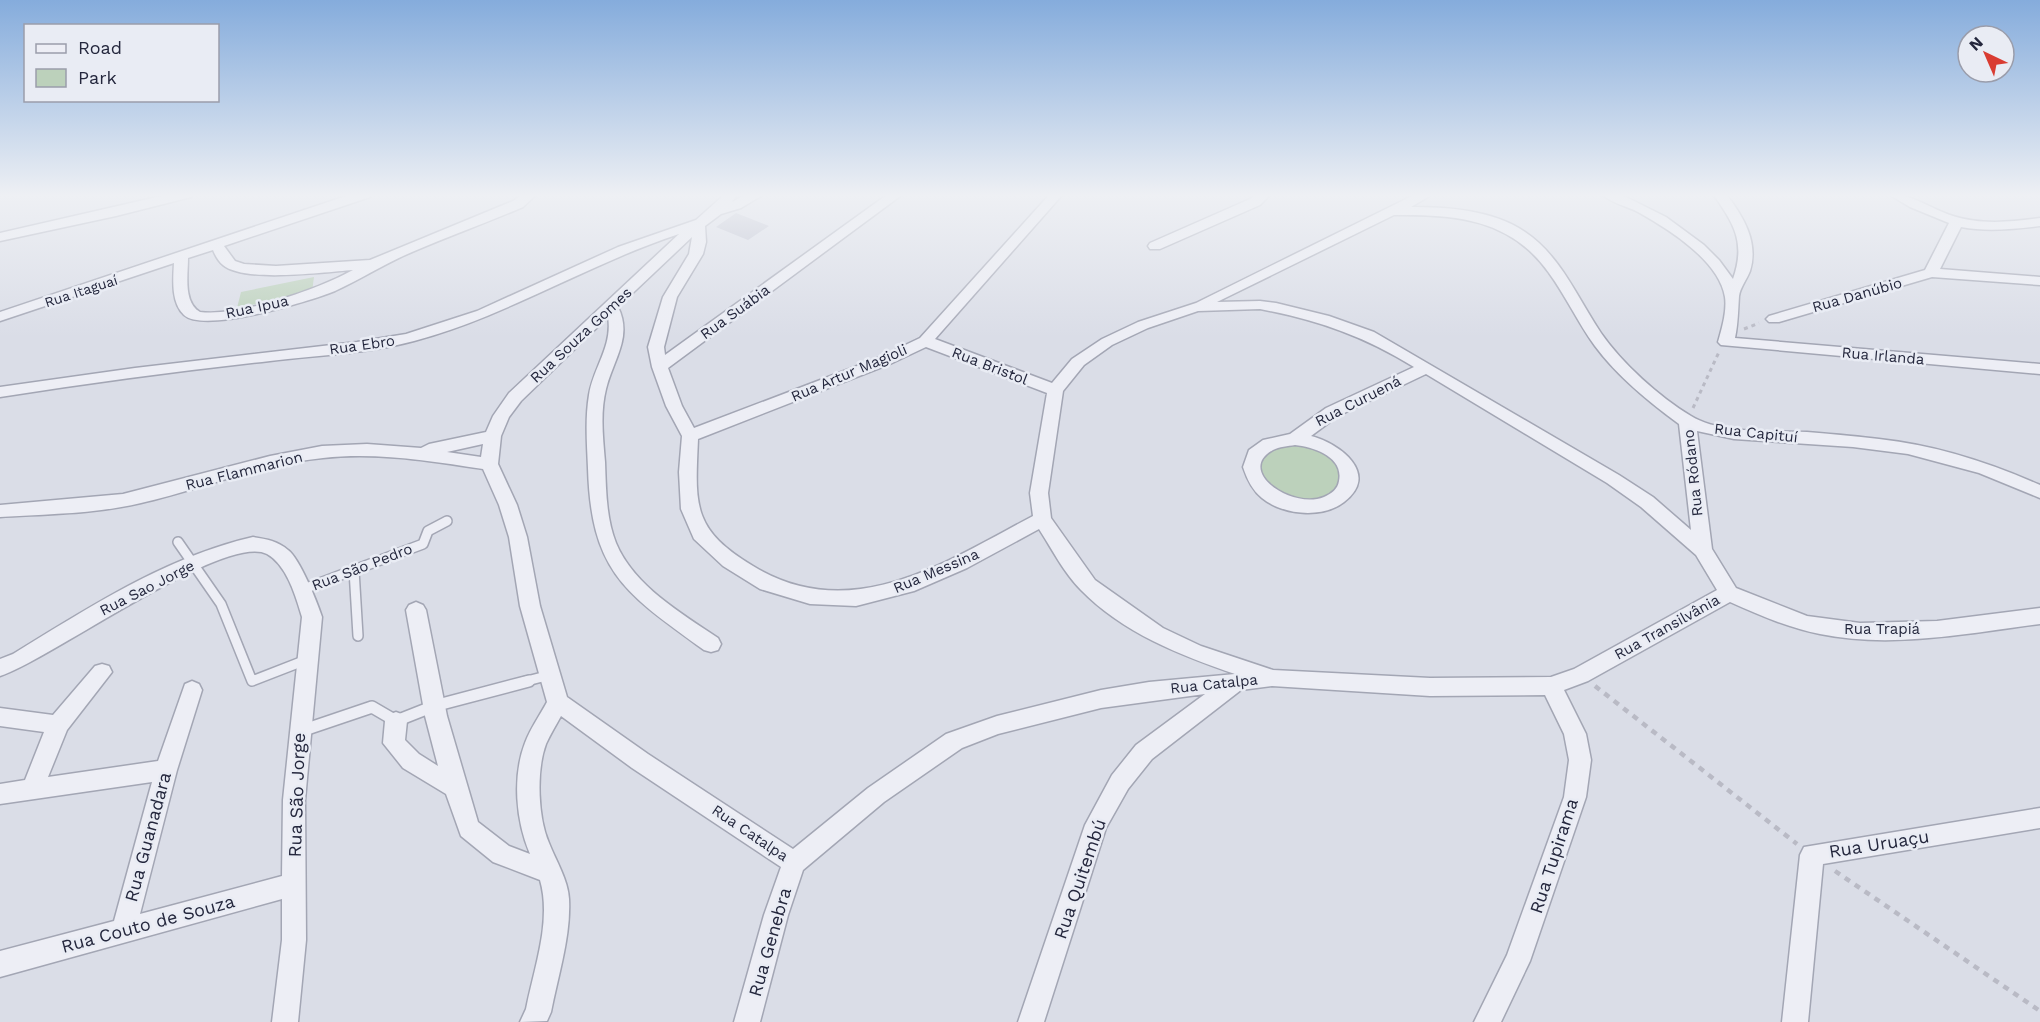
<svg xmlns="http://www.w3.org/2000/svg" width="2040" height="1022" font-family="'Work Sans',sans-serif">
<rect width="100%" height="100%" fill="#dadde7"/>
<g fill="#bcd1bb">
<path d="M314,277L312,292L237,308L241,292Z"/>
<path d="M1294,443L1330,454L1344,474L1335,495L1309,503L1269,492L1256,461L1262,453Z"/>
</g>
<path fill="#b7baca" d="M736,213L769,226L748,240L716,227Z"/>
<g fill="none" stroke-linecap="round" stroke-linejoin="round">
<defs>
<g id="service-far1">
<path d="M178,542L221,604L252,681L306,660"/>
<path d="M354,570L358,636"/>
<path d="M301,590L423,544L428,531L447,521"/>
<path d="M523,682L550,675"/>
</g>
<path id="service" d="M301,731L372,707L396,721L434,706L529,681"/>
<g id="minor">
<path d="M170,194H192L191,197L116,216L0,241V233Z"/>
<path d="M352,194H371L370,197L224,246L235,261L244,264L276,266L370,260L513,201L523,194H537L523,207C486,223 449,236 412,252C386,263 361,279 335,291C310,301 205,334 184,315C171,303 173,280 174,263L0,321V312ZM213,250C215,255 219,262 223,265C244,283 325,272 353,270C318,289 240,317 200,312C183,302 188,275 188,258Z"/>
<path d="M725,194H738L732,202L747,194H764L741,208L721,214L705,226L706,242L703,254L677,297L664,347L665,355L888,194H903L668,368L682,406L694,428L878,358L920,338L1050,194H1063L935,339L1052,383L1072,359L1102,339L1138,322L1196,303L1416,194H1433L1411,207C1448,207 1493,210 1525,232C1561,256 1578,299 1601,333C1622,363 1659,397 1691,416C1720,434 1773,431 1807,432C1831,434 1855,436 1879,439C1935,445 1988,462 2040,485V498L1979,473L1908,454L1853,447L1734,439L1697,431L1712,549L1736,588L1807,616L1860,623L1937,621L2040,608V624C1969,633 1892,649 1820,634C1789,628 1759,615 1730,602L1588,681L1564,690L1586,734L1591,760L1586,797L1530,961L1501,1022H1474L1507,955L1564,797L1569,760L1564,734L1545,695L1430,696L1272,686L1241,690L1152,759L1128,789L1106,828L1044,1022H1018L1085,825L1112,775L1136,745L1205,694L1101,708L998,734L962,748L884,802L803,870L788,915L760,1022H734L764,915L781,867L632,768L561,716C556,725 550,735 546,744C536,771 538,818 549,843C556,861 568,880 569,899C571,936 558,976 551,1012L547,1021L520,1022L526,1009C534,968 552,921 540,880L493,862L461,836L446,794L403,768L383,743L385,721L388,715L396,712L404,715L407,721L405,740L419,754L438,766L425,716L406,610L409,605L416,602L423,605L426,610L447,716L478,822L509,846L530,854C516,821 512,777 525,743C530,729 540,715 547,702L520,606L509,537L499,505L483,469C430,461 377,452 323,458C261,464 202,489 141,503C95,514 47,514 0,517V505L123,494L270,456L322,446L367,444L421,448L429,444L486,432L493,416L509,393L679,234C588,264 507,316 414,341C367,354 318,355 270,361C180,371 90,383 0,397V387L135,368L357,342L406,334L477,311L618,247L696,220ZM1394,215C1456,214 1511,219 1549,273C1566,296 1578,323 1595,346C1617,376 1649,402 1679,424L1691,530L1653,497L1619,475L1374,332L1329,316L1276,303L1260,301L1217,302ZM692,237L689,254L663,297L648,347L652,367L666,406L682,436L679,472L681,509L694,539L723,566L760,589L810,604L856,606L914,591L967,568L1039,529C1052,549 1064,573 1081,590C1123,633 1180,655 1235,674L1149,682L1101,690L997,716L946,734L868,788L793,849L648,754L567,697L540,606L527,537L517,505L498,464L501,436L509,417L521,401L608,317C613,346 593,368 589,395C585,419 587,444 588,468C591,572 625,593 704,650L711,652L718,650L721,644L718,638C681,613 634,586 616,543C606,518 606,489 605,462C603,438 600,413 606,389C613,360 633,337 618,307ZM1260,309C1318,320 1364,336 1414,367L1326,408L1290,434L1263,440L1249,450L1243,467C1247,479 1252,490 1262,498C1283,515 1322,519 1344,502C1381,474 1339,443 1311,436L1338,416L1426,374L1607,483L1641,507L1696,555L1717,590L1574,669L1551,677L1430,678L1273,670L1201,646L1163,628L1095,580L1051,518L1048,493L1063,391L1084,365L1112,345L1148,328L1198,311ZM926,347L1047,393L1030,493L1033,516C944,563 851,626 753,566C692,529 695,506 698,439L890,364ZM483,444L481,457L447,452ZM1295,445C1314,447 1344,457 1339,481C1338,489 1331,494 1324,497C1292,510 1235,471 1273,450C1279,447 1288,446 1295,445Z"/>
<path d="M1257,194H1271L1260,205L1160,249H1150L1148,246L1150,243L1250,199Z"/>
<path d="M1602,194H1620L1666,217L1704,245L1719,260L1733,279C1746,242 1734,224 1713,194H1726C1743,216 1759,242 1750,271C1747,279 1740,288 1739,296C1738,311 1738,324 1735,338L2040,364V374L1721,345L1718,342C1722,328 1727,311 1725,297C1719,260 1668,229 1638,212C1627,206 1610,203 1602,194Z"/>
<path d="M1888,194C1912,194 1929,208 1953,216C1981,225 2011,222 2040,218V226C2013,229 1987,232 1961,227L1940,269L2040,277V285L1932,277L1779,322H1769L1766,319L1769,316L1925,270L1949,223L1910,207Z"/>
<path d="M253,537C266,539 278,541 288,550C300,559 317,602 322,617L305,800L306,940L298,1022H272L282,940V899L0,977V951L114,921L152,782L0,804V784L25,780L44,732L0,726V708L53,715L95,666L102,664L109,666L112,672L67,730L48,777L158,761L185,684L192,681L199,684L202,690L177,770L140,914L282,876L283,800L302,617C296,597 287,565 267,554C225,532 50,660 0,676V659L13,654C88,608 166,557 253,537Z"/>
<path d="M2040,808V828L1823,864L1808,1022H1782L1800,855L1804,847Z"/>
</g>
</defs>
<use href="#service-far1" stroke="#a3a6b4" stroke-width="12"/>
<use href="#service" stroke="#a3a6b4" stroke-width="14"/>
<use href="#minor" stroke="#a3a6b4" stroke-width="3"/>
<g stroke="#b9bac5" stroke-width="3" stroke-dasharray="4 4" stroke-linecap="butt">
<path d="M1744,329L1759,323"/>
<path d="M1693,408L1719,352"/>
</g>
<g stroke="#b9bac5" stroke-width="4.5" stroke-dasharray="6 6" stroke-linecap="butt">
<path d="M1595,686L1797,844"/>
<path d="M1835,871L2040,1011"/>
</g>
<use href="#service-far1" stroke="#edeef5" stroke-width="9"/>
<use href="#service" stroke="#edeef5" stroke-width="11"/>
<use href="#minor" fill="#edeef5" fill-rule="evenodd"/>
</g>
<linearGradient id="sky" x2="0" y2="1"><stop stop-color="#85acdc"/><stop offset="0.58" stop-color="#eef0f4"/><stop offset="1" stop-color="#eef0f4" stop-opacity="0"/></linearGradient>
<rect width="2040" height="337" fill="url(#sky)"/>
<g text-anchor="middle" stroke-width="5" stroke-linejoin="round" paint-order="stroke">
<g font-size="14" fill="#24273d" stroke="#e9ecf4">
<text transform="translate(81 291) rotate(-18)" y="5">Rua Itaguaí</text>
</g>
<g font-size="15" fill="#24273d" stroke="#e9ecf4">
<text transform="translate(1857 295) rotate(-16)" y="5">Rua Danúbio</text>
<text transform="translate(257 307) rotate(-12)" y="5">Rua Ipua</text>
<text transform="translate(735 312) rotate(-36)" y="5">Rua Suábia</text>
<text transform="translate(581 335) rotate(-43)" y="5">Rua Souza Gomes</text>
<text transform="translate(362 345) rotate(-8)" y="5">Rua Ebro</text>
<text transform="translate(1883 356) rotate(5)" y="5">Rua Irlanda</text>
<text transform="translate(990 366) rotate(21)" y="5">Rua Bristol</text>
<text transform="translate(849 373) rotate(-23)" y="5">Rua Artur Magioli</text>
<text transform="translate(1358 401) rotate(-27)" y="5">Rua Curuená</text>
<text transform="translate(1756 433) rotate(6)" y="5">Rua Capituí</text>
<text transform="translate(244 471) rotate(-14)" y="5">Rua Flammarion</text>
<text transform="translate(1693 473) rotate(-96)" y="5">Rua Ródano</text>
<text transform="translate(362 567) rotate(-21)" y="5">Rua São Pedro</text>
<text transform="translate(936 571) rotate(-23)" y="5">Rua Messina</text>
<text transform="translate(147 588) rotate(-27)" y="5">Rua Sao Jorge</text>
<text transform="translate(1667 627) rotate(-29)" y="5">Rua Transilvânia</text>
<text x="1882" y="634">Rua Trapiá</text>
<text transform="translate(1214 684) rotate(-6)" y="5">Rua Catalpa</text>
<text transform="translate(750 833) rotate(34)" y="5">Rua Catalpa</text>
</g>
<g font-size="18" fill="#24273d" stroke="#e9ecf4">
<text transform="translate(297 795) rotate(-88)" y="6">Rua São Jorge</text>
<text transform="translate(148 837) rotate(-75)" y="6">Rua Guanadara</text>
<text transform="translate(1879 844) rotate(-9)" y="6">Rua Uruaçu</text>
<text transform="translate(1554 856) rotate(-72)" y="6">Rua Tupirama</text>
<text transform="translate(1080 879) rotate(-71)" y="6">Rua Quitembú</text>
<text transform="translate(148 924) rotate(-15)" y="6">Rua Couto de Souza</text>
<text transform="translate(770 942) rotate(-74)" y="6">Rua Genebra</text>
</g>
</g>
<rect x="24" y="24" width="195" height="78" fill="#e9ecf4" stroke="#9a9dab" stroke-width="1.5"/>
<rect x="36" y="44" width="30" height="9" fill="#edeef5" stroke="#9a9dab" stroke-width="1.5"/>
<text x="78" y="54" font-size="18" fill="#24273d">Road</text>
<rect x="36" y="69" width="30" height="18" fill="#bcd1bb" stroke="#9a9dab" stroke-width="1.5"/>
<text x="78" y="84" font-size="18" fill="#24273d">Park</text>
<g transform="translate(1986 54) rotate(316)"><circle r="28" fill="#e9ecf4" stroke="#9a9dab" stroke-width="1.5"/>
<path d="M0-4.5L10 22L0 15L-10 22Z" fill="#d93c32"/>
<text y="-9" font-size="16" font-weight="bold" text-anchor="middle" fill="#24273d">N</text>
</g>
</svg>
